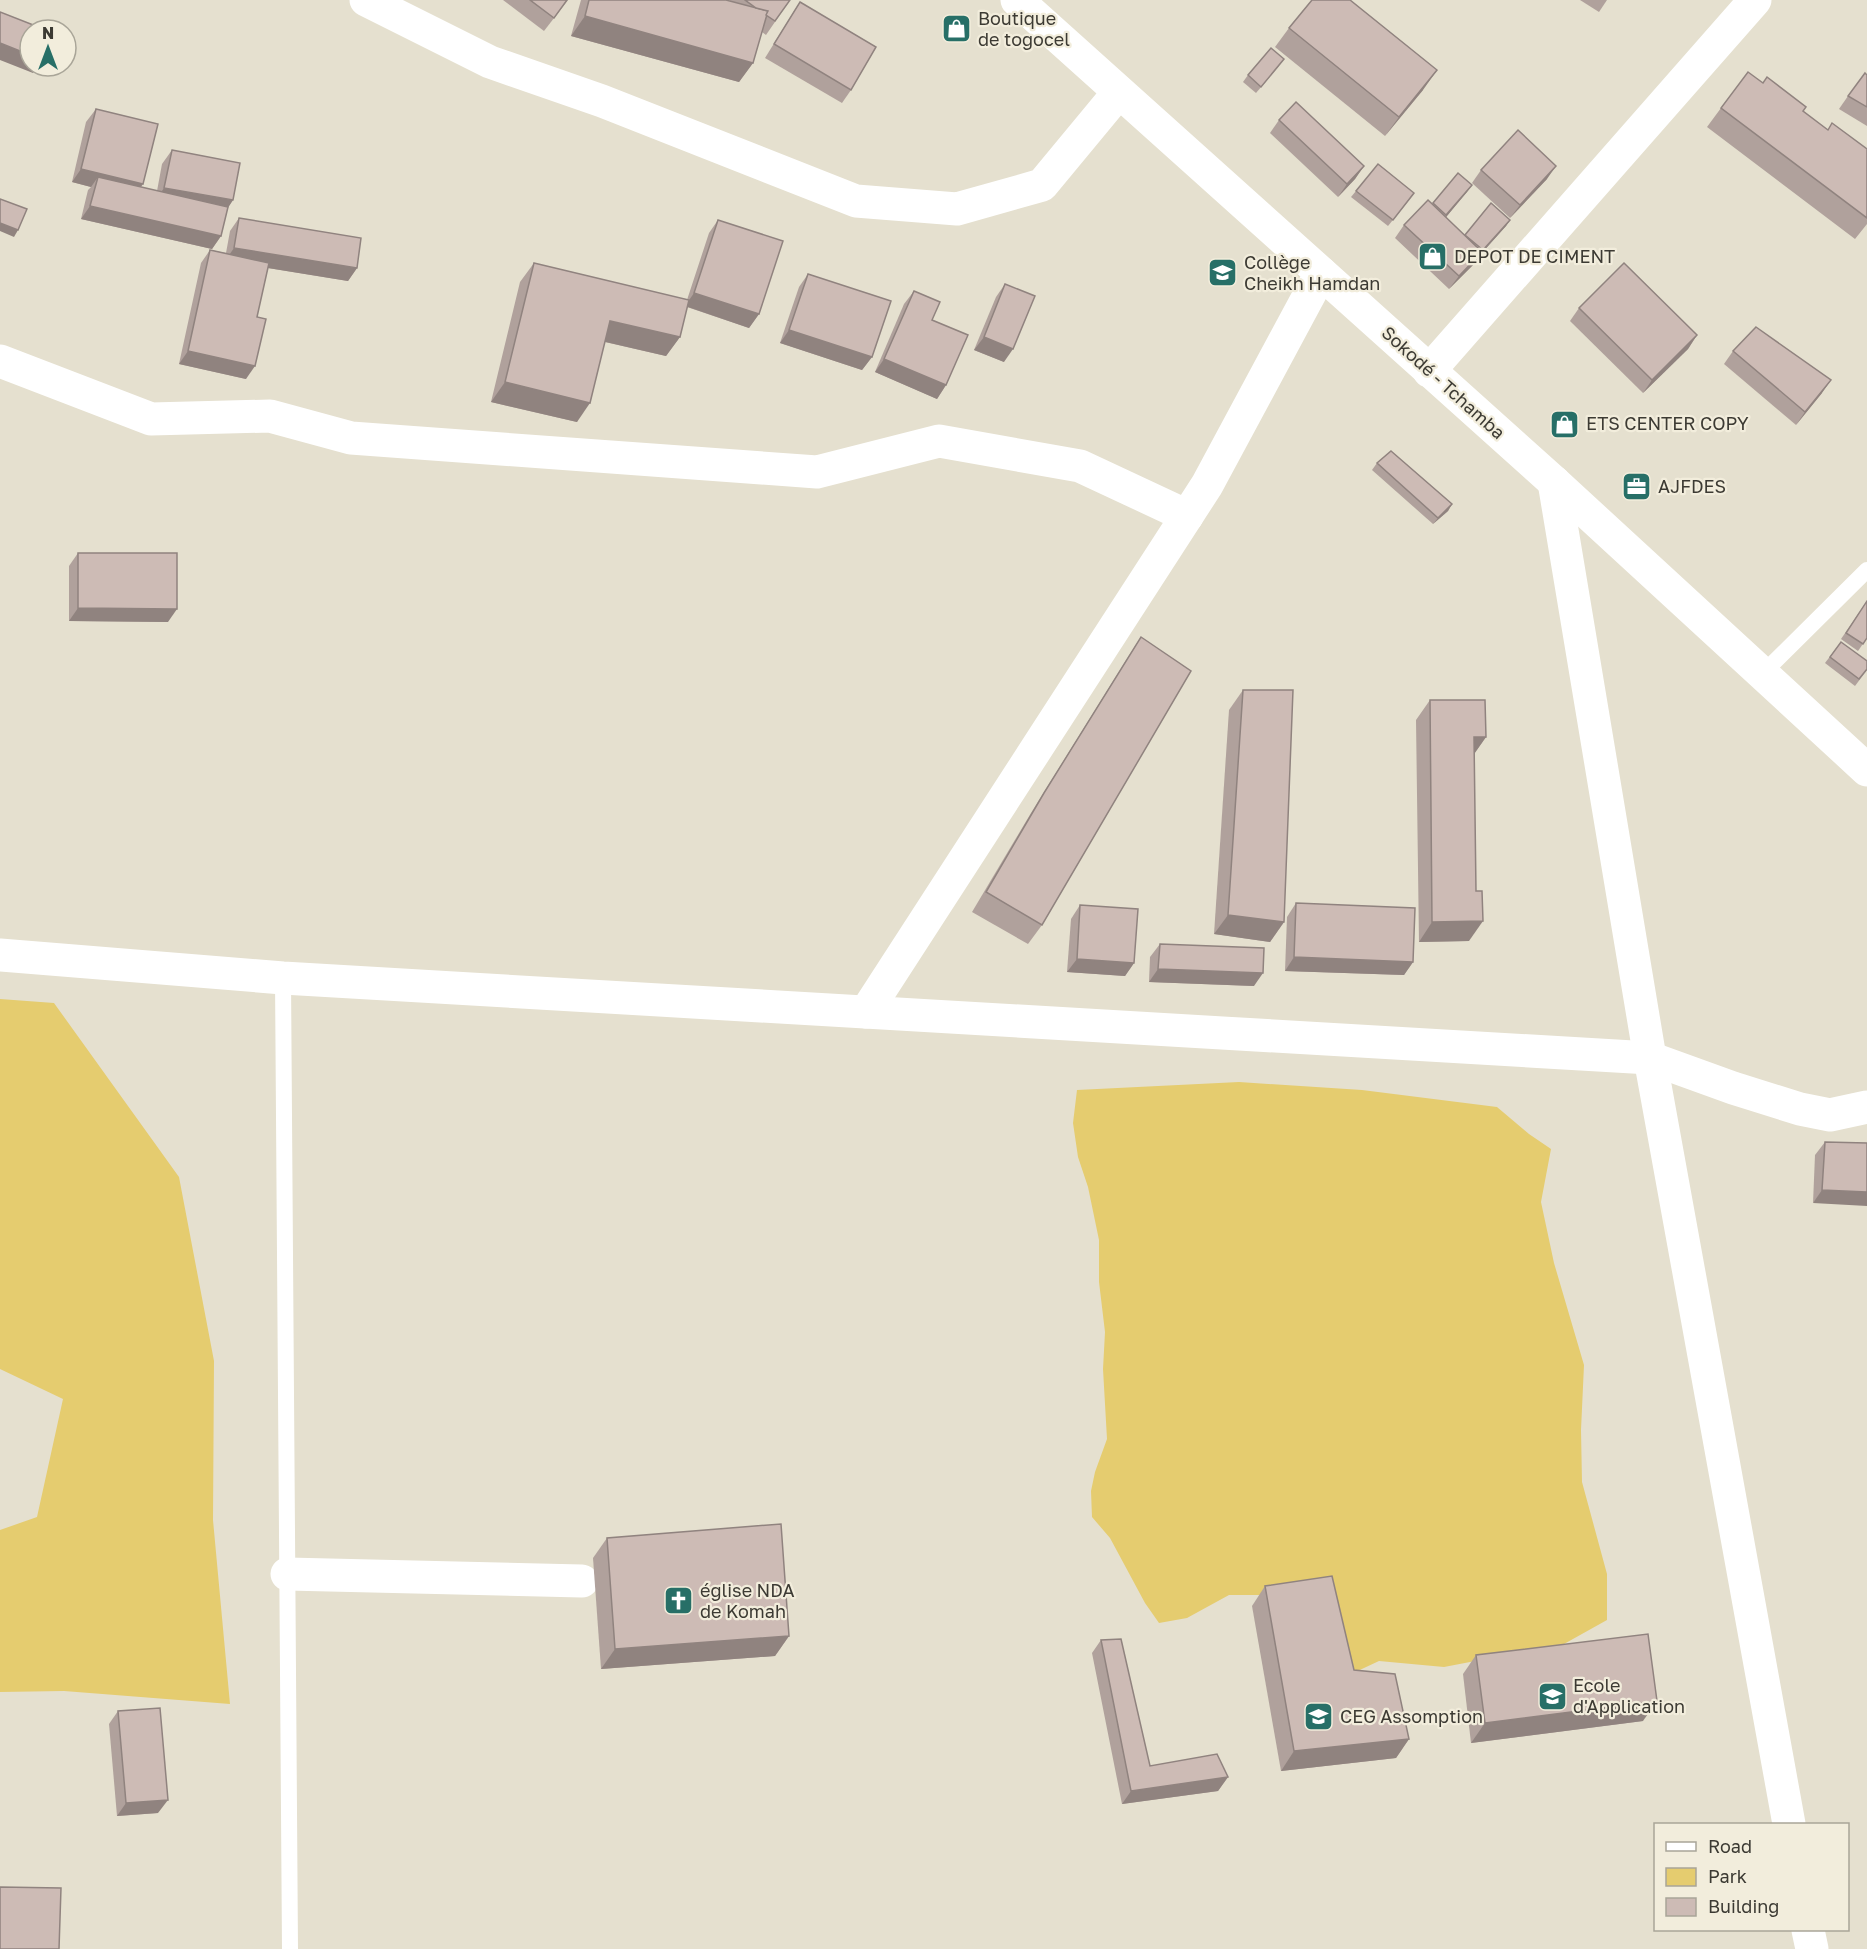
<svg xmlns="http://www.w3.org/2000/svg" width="1867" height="1949" font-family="'Golos Text',sans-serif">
<rect width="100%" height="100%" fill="#e5e0cf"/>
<g fill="#e5cc6f">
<path d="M0,999L54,1003L179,1177L214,1361L213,1520L230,1704L64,1691L0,1692V1530L37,1517L63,1399L0,1369Z"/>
<path d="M1239,1082L1362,1090L1497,1107L1529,1134L1551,1149L1541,1202L1554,1263L1584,1365L1581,1430L1582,1482L1607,1574V1620L1564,1644L1444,1667L1379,1661L1349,1675L1265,1595H1229L1187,1618L1159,1623L1145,1603L1110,1538L1092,1517L1091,1491L1095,1472L1107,1439L1103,1369L1105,1332L1099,1282V1240L1088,1187L1078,1157L1073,1123L1077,1090Z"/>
</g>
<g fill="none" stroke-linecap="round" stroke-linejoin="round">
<g stroke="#fff" stroke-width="16">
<path d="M1762,674L1867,570"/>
<path d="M283,978L290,1949"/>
</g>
<g stroke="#fff" stroke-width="33">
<path d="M366,0L490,62L602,101L856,201L957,209L1042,185L1119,92"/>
<path d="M0,361L151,419L270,416L351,438L817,472L939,441L1080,466L1187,516"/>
<path d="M1429,371L1755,0"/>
<path d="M1554,482L1650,1058L1789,1824"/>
<path d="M0,955L283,978L1650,1058L1733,1088L1800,1109L1830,1115L1867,1107"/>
<path d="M866,1012L1207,485L1321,273"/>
<path d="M287,1574L582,1581"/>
<path d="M1808,1930L1812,1949"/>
</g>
<path stroke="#fff" stroke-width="33" d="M1017,0L1554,482L1867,770"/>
</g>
<g fill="#b0a19c">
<path d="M503,0H568L544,31Z"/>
<path d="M581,0H726L729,1L730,0H790L766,35L762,32L753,63L739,82L571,36Z"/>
<path d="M1580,0H1607L1599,12Z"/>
<path d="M800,2L851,90L842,103L765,58L791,16Z"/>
<path d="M1289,28L1423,90L1385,136L1275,47Z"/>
<path d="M1279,66L1256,93L1243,82L1248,75Z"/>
<path d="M1867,75V126L1839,109L1848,96Z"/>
<path d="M1721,108L1803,111L1828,130L1867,149V224L1855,239L1707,127Z"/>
<path d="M96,109L141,187L157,191L162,164L172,150L233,200L228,207L221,236L212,249L81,219L88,190L91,187L72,182L86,122Z"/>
<path d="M1279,120L1364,166L1355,179L1338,197L1270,133Z"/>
<path d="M1481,170L1547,179L1510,218L1472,183Z"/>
<path d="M1472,185L1446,217L1464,235L1510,220L1506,226L1480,255L1473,265L1449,289L1395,238L1404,225L1433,203Z"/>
<path d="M1356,191L1409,200L1388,226L1351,197Z"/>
<path d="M239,218L357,268L348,281L268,268L257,317L246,379L179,364L201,263L210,250L226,253L230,231Z"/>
<path d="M718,220L759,314L749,328L687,307L680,337L666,356L605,342L577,422L491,402L520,282L534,263L687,300L709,233Z"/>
<path d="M808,274L872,357L862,370L780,343L799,287Z"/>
<path d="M1005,284L1004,362L974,350L996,297Z"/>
<path d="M914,291L932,320L946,385L937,399L875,372L904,304Z"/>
<path d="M1579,308L1697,335L1688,349L1643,393L1570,321Z"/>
<path d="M1733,351L1822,393L1796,425L1724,364Z"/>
<path d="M1377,463L1452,504L1448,511L1433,524L1372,470Z"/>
<path d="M78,553L168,622L69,621V566Z"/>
<path d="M1867,601V638L1858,651L1841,639Z"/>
<path d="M1141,637L1042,925L1028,944L972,912L1031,813L1128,657Z"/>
<path d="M1841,642L1867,661V670L1855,686L1825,663Z"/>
<path d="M1243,690L1284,922L1270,942L1214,934L1229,710Z"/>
<path d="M1430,700L1486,737L1474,754L1469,941L1419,942L1416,720Z"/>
<path d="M1296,903L1413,962L1404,975L1285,971L1287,917Z"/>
<path d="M1080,905L1134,963L1125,976L1067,972L1071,919Z"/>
<path d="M1160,944L1254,986L1149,982L1150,957Z"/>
<path d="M1825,1142L1867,1143L1813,1203L1815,1155Z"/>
<path d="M607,1538L789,1636L775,1656L601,1669L593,1558Z"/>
<path d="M1265,1586L1354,1670L1409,1739L1396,1758L1281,1771L1252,1606Z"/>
<path d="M1101,1640L1150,1766L1228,1777L1218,1791L1122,1804L1092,1653Z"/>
<path d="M1476,1655L1643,1721L1471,1743L1463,1674Z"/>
<path d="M118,1711L158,1813L117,1816L109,1724Z"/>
</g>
<g fill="#90837f">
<path d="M585,16L753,63L739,82L571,36Z"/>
<path d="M0,43L30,55V66H38L33,73L0,60Z"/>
<path d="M1437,70L1423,90L1385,136L1399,117Z"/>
<path d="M1364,166L1355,179L1338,197L1347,184Z"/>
<path d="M1556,166L1547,179L1510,218L1520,205Z"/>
<path d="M81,169L143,184L134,197L98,177L91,187L72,182Z"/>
<path d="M1472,185L1467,192L1442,222L1446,215Z"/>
<path d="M164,188L233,200L224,214L155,201Z"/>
<path d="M90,206L221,236L212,249L81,219Z"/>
<path d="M1510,220L1506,226L1480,255L1473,265L1449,289L1459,276L1481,253Z"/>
<path d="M0,223L18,230L14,237L0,231Z"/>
<path d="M234,248L357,268L348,281L225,261Z"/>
<path d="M694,293L759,314L749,328L685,306Z"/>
<path d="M610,321L680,337L666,356L597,340Z"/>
<path d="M789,330L872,357L862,370L780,343Z"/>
<path d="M1697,335L1688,349L1643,393L1652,380Z"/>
<path d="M984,337L1013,349L1004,362L974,350Z"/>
<path d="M188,351L255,366L246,379L179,364Z"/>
<path d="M884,359L946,385L937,399L875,372Z"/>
<path d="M1831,380L1822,393L1796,425L1805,412Z"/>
<path d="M505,382L590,403L577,422L491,402Z"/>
<path d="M1452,504L1448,511L1433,524L1438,518Z"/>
<path d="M78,608L177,609L168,622L69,621Z"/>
<path d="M1474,737H1486L1472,757Z"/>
<path d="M1228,915L1284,922L1270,942L1214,934Z"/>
<path d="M1483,921L1469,941L1419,942L1432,922Z"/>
<path d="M1294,957L1413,962L1404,975L1285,971Z"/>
<path d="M1077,959L1134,963L1125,976L1067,972Z"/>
<path d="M1158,969L1263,973L1254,986L1149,982Z"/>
<path d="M1822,1190L1867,1192V1206L1813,1203Z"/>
<path d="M789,1636L775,1656L601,1669L615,1649Z"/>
<path d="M1657,1701L1643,1721L1471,1743L1485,1723Z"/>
<path d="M1409,1739L1396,1758L1281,1771L1294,1751Z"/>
<path d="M1228,1777L1218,1791L1122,1804L1131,1791Z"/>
<path d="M168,1800L158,1813L117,1816L126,1803Z"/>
</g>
<g fill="#cdbbb5" stroke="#90837f" stroke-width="1.5">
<path d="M530,0H567L554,18Z"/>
<path d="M589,0H726L768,11L753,63L585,16Z"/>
<path d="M745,0H790L775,21L766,15L768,11L756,8Z"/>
<path d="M1312,0H1350L1437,70L1399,117L1289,28Z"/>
<path d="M800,2L876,47L851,90L774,44Z"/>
<path d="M0,12L46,30H30V55L0,43Z"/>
<path d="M1271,48L1284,59L1261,87L1248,75Z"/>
<path d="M1748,72L1763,83L1767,77L1806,107L1803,111L1828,130L1832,123L1867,149V218L1721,108Z"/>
<path d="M1865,73L1867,75V107L1848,96Z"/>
<path d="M1296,102L1364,166L1347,184L1279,120Z"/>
<path d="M96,109L158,124L143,184L81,169Z"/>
<path d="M1518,130L1556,166L1520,205L1481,170Z"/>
<path d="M172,150L240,163L233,200L164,188Z"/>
<path d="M1378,164L1414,193L1393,220L1356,191Z"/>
<path d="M1458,173L1472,185L1446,215L1433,203Z"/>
<path d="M98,177L228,207L221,236L90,206Z"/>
<path d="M0,199L27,209L18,230L0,223Z"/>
<path d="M1428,200L1482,252L1459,276L1404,225Z"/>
<path d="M1491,203L1510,220L1483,250L1465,235Z"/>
<path d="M239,218L361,238L357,268L234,248Z"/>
<path d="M718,220L783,241L759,314L694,293Z"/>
<path d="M210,250L269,263L257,317L266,319L255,366L188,351Z"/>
<path d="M534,263L689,300L680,337L610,321L590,403L505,382Z"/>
<path d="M1624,263L1697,335L1652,380L1579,308Z"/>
<path d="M808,274L891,301L872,357L789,330Z"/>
<path d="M1005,284L1035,296L1013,349L984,337Z"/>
<path d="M914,291L940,302L932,320L968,335L946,385L884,359Z"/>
<path d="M1756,327L1831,380L1805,412L1733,351Z"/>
<path d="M1391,451L1452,504L1438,518L1377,463Z"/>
<path d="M78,553H177V609L78,608Z"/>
<path d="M1867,601V638L1863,644L1846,633Z"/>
<path d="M1141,637L1191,671L1042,925L986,892L1044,793Z"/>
<path d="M1841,642L1867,661V669L1859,679L1830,657Z"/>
<path d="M1243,690H1293L1284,922L1228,915Z"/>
<path d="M1430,700H1485L1486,737H1474L1476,891H1482L1483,921L1432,922Z"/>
<path d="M1296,903L1415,908L1413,962L1294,957Z"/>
<path d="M1080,905L1138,909L1134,963L1077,959Z"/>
<path d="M1160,944L1264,948L1263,973L1158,969Z"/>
<path d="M1825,1142L1867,1143V1192L1822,1190Z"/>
<path d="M781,1524L789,1636L615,1649L607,1538Z"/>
<path d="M1332,1576L1354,1670L1395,1674L1409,1739L1294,1751L1265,1586Z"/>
<path d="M1648,1634L1657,1701L1485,1723L1476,1655Z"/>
<path d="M1121,1639L1150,1766L1217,1754L1228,1777L1131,1791L1101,1640Z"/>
<path d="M160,1708L168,1800L126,1803L118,1711Z"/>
<path d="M0,1887L61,1888L59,1949H0Z"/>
</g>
<defs>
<symbol id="shop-square" viewBox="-11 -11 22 22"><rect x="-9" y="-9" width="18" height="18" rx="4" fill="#276f67" stroke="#f2eddc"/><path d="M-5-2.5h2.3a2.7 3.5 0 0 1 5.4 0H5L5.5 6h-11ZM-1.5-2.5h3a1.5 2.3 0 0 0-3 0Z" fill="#fff"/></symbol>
<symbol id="school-square" viewBox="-11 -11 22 22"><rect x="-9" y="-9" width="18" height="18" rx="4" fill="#276f67" stroke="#f2eddc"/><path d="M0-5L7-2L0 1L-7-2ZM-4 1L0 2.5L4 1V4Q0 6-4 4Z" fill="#fff"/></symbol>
<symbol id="office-square" viewBox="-11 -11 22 22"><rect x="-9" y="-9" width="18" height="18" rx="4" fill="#276f67" stroke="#f2eddc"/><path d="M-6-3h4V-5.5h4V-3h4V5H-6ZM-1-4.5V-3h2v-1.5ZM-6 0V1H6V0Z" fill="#fff"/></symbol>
<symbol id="church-square" viewBox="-11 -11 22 22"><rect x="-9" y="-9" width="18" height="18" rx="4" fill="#276f67" stroke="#f2eddc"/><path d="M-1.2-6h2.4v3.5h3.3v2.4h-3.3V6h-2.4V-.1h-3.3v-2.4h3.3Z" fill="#fff"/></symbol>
<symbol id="university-square" viewBox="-11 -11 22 22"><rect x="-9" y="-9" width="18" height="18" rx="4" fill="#276f67" stroke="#f2eddc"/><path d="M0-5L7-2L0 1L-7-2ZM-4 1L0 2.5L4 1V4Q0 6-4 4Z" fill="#fff"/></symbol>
</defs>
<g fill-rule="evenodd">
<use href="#shop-square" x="940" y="12" width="33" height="33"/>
<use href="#shop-square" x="1416" y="240" width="33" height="33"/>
<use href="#school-square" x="1206" y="256" width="33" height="33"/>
<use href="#shop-square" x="1548" y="408" width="33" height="33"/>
<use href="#office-square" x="1620" y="470" width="33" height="33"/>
<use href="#church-square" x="662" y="1584" width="33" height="33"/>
<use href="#university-square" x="1536" y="1680" width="33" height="33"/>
<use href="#school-square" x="1302" y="1700" width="33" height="33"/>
</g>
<g text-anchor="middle" stroke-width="4.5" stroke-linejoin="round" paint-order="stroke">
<g font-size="18" fill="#3c3a33" stroke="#f2eddc" text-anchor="start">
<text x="978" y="25">Boutique<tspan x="978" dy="21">de togocel</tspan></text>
<text x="1454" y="263">DEPOT DE CIMENT</text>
<text x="1244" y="269">Collège<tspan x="1244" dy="21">Cheikh Hamdan</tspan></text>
<text x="1586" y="430">ETS CENTER COPY</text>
<text x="1658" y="493">AJFDES</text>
<text x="700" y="1597">église NDA<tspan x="700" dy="21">de Komah</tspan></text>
<text x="1573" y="1692">Ecole<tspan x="1573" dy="21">d'Application</tspan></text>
<text x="1340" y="1723">CEG Assomption</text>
</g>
<g font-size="18" fill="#3c3a33" stroke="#f2eddc">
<text transform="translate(1443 383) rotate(42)" y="6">Sokodé - Tchamba</text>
</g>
</g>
<rect x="1654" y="1823" width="195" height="108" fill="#f2eddc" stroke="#a9a598" stroke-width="1.5"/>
<rect x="1666" y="1842" width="30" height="9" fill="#ffffff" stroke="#a9a598" stroke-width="1.5"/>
<text x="1708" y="1853" font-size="18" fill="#3c3a33">Road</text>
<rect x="1666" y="1868" width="30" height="18" fill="#e5cc6f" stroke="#a9a598" stroke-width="1.5"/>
<text x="1708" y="1883" font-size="18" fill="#3c3a33">Park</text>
<rect x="1666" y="1898" width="30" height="18" fill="#cdbbb5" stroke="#a9a598" stroke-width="1.5"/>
<text x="1708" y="1913" font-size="18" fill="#3c3a33">Building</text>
<g transform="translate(48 48)"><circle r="28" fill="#f2eddc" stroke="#a9a598" stroke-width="1.5"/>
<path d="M0-4.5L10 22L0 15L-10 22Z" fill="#276f67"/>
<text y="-9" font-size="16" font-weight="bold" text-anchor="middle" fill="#3c3a33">N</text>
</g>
</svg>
